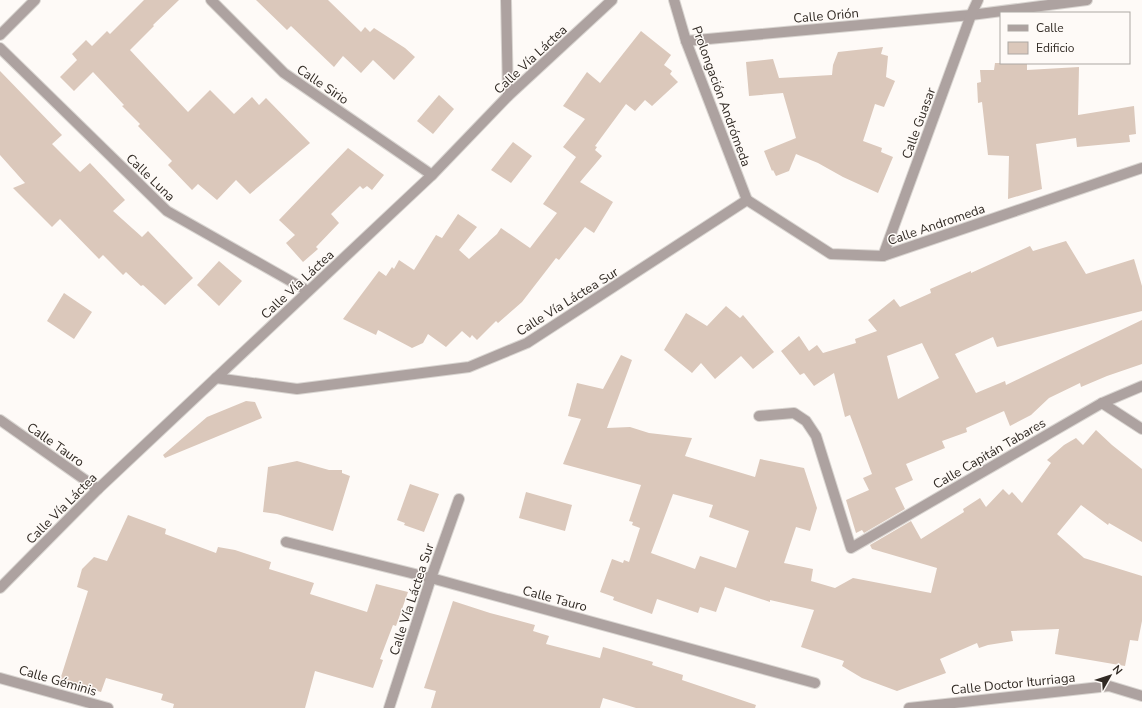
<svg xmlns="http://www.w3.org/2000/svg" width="1142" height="708" font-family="'Nunito Sans',sans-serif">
<rect width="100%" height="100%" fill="#fefaf7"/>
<g fill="#dbc8bb" fill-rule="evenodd">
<path d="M144,0H179L153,25L154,26L130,50L188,112L210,90L234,114L252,97L259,105L266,98L310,143L250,194L236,180L217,200L198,184L192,190L168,165L172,161L138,126L140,124L122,106L124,105L93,72L74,91L60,77L77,60L72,54L86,40L92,46L107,31L110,34Z"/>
<path d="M256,0H328L361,32L365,27L370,32L374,28L405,48L415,57L394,80L373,60L361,73L343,56L334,67L291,26L287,30Z"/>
<path d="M641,31L671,55L664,65L672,71L670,74L678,82L652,106L645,100L635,111L626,104L595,146L597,147L595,150L602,156L580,182L613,202L594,233L585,227L559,260L556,258L522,302L498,323L496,321L477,340L472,335L470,338L462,331L446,347L428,334L423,343L412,348L378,330L376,335L343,319L379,271L386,276L392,267L394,269L399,260L414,270L436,235L442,238L458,214L477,227L459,250L469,259L497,234L501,228L530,248L557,213L543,204L576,157L563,147L585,119L563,106L587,72L600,83Z"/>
<path d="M883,47L881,54L888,56L886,77L895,81L884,107L875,104L863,141L882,148L881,152L893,157L878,193L843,177L818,163L796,154L789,171L776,176L773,170L772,171L764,151L796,138L783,93L749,96L746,62L773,59L779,78L832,75L833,65L838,52Z"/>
<path d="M995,63H1027V70L1079,67L1078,115L1134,106L1136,134L1129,135L1130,142L1077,147L1076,138L1036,144L1042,189L1008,199L1009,156L988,155L982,102L978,103L977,83L981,82L980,70H994Z"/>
<path d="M0,71L62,135L52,144L80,172L90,163L125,200L113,211L142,237L148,231L193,278L165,305L143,285L141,286L126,272L123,275L103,255L99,259L60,219L52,227L13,188L25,183L0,155Z"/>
<path d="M439,95L454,109L433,134L417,121Z"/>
<path d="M513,142L532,156L511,183L491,170Z"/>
<path d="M348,148L384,175L372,190L367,186L363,189L360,186L331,214L339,223L316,247L318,249L303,262L286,243L295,235L279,220Z"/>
<path d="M1066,241L1086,274L1134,259L1142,286V311L997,347L993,337L955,354L976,393L1005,381L1006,385L1142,320V364L1107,376L1081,387L1080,383L1049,398L1031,415L1010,426L1004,411L966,428L967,432L942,441L945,448L906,464L913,480L895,488L905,509L864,533L862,530L856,533L846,500L869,490L863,478L872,474L850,415L845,417L834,373L814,386L804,373L800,375L781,351L799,336L809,351L817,345L823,353L856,343L855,339L877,331L868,320L894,299L900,307L931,293L930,289L971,271V273L1030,246L1033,251ZM922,343L939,378L898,399L887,356Z"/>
<path d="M219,261L242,281L219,306L197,285Z"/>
<path d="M64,293L92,312L74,339L47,321Z"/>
<path d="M726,306L740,318L743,315L774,352L753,369L741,356L715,379L701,363L692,373L664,350L686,313L707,326Z"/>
<path d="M621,355L632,360L607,428L630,427L649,433L692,438L685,456L755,477L760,459L804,468L817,508L810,531L796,527L784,563L813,569L811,581L835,588L853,578L931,593L937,568L872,549L870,545L911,521L921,539L964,512L963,509L980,498L986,507L1003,489L1009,495L1012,492L1022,503L1051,463L1047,460L1064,445L1076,438L1083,445L1096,430L1112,445L1142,469V542L1109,523L1108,525L1081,505L1057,534L1084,558L1142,576V621L1138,641L1130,640L1125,666L1055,654L1059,629L1011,631L1013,641L988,645L979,648L977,643L940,659L946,673L897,691L862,678L842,666L844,661L801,647L814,610L770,600V602L725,587L716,612L700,607L698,613L657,599L652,614L613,600L614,597L600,592L612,559L623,563L624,560L629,562L640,528L632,525L633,522L629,521L641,485L563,464L581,419L568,416L577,383L603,389ZM673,494L713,505L709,517L749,531L736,568L700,556L695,569L651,553Z"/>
<path d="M246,401L255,402L262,418L165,458L163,455L207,417Z"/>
<path d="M297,461L329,470H342V473L350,476L333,531L277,514L263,512L268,467Z"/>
<path d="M410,484L439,494L424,532L404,525L405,523L397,520Z"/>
<path d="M526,492L572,505L565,531L519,518Z"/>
<path d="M128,515L166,529L165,534L216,553L218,547L235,550L271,562L269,569L314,583L310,594L367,612L376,584L408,592L396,626L393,625L380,659L383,660L373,688L315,671L305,708H173L174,704L161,700L163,694L106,678L101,692L60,680L88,591L77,587L82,569L94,557L107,561Z"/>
<path d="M453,601L490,613L535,625L533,631L549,636L546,644L600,658L603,647L653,662L652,665L683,675L682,680L756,705L755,708H636L603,698L600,708H431L436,691L424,688Z"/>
</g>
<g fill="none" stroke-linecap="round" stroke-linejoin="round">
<defs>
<g id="minor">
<path d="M211,0L284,73L432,175"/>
<path d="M506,0L508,96"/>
<path d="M674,0L686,41L747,200"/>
<path d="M0,35L35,0"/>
<path d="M686,41L971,15L1087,0"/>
<path d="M0,48L167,211L308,291"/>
<path d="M747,200L831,254L883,256L1142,168"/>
<path d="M883,256L971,15L978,0"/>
<path d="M216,378L297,389L469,367L527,343L747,200"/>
<path d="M1102,403L1142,429"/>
<path d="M759,416L794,413L806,421L816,436L851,548L1102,403L1142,386"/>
<path d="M0,420L98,489"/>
<path d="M286,542L431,578L815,683"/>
<path d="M0,588L98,489L432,175L508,96L612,0"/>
<path d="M0,678L108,708"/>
<path d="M389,708L431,578L459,499"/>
<path d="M909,708L1109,686L1142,696"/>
</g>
</defs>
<use href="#minor" stroke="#d9d5d1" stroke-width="12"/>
<use href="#minor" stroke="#ada2a0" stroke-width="10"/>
</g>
<g text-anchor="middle" stroke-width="3" stroke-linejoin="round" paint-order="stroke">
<g font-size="13" fill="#312a24" stroke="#fefaf7">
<text transform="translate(826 15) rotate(-5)" y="5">Calle Orión</text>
<text transform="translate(530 59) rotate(-43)" y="5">Calle Vía Láctea</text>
<text transform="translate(323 84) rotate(34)" y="5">Calle Sirio</text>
<text transform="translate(722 96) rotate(70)" y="5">Prolongación Andrómeda</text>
<text transform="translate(918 123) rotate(-70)" y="5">Calle Guasar</text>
<text transform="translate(151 177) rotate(44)" y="5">Calle Luna</text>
<text transform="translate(936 224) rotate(-19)" y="5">Calle Andromeda</text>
<text transform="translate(297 284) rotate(-43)" y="5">Calle Vía Láctea</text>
<text transform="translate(567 301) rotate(-32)" y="5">Calle Vía Láctea Sur</text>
<text transform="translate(56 444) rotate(35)" y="5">Calle Tauro</text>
<text transform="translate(989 453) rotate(-30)" y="5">Calle Capitán Tabares</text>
<text transform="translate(61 508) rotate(-45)" y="5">Calle Vía Láctea</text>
<text transform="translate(555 598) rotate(15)" y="5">Calle Tauro</text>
<text transform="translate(411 599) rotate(-72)" y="5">Calle Vía Láctea Sur</text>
<text transform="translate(58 680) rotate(16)" y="5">Calle Géminis</text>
<text transform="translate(1013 683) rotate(-6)" y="5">Calle Doctor Iturriaga</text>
</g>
</g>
<rect x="1000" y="12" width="130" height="52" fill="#fefaf7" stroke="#aca7a3"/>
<rect x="1008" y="25" width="20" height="6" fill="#ada2a0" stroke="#aca7a3"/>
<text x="1036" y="32" font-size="12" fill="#312a24">Calle</text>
<rect x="1008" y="42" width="20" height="12" fill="#dbc8bb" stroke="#aca7a3"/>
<text x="1036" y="52" font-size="12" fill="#312a24">Edificio</text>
<g transform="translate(1110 676) rotate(51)" stroke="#fefaf7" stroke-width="3" paint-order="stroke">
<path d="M0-3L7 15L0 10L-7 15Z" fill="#312a24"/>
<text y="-6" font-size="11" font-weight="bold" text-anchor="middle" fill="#312a24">N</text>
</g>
</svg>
